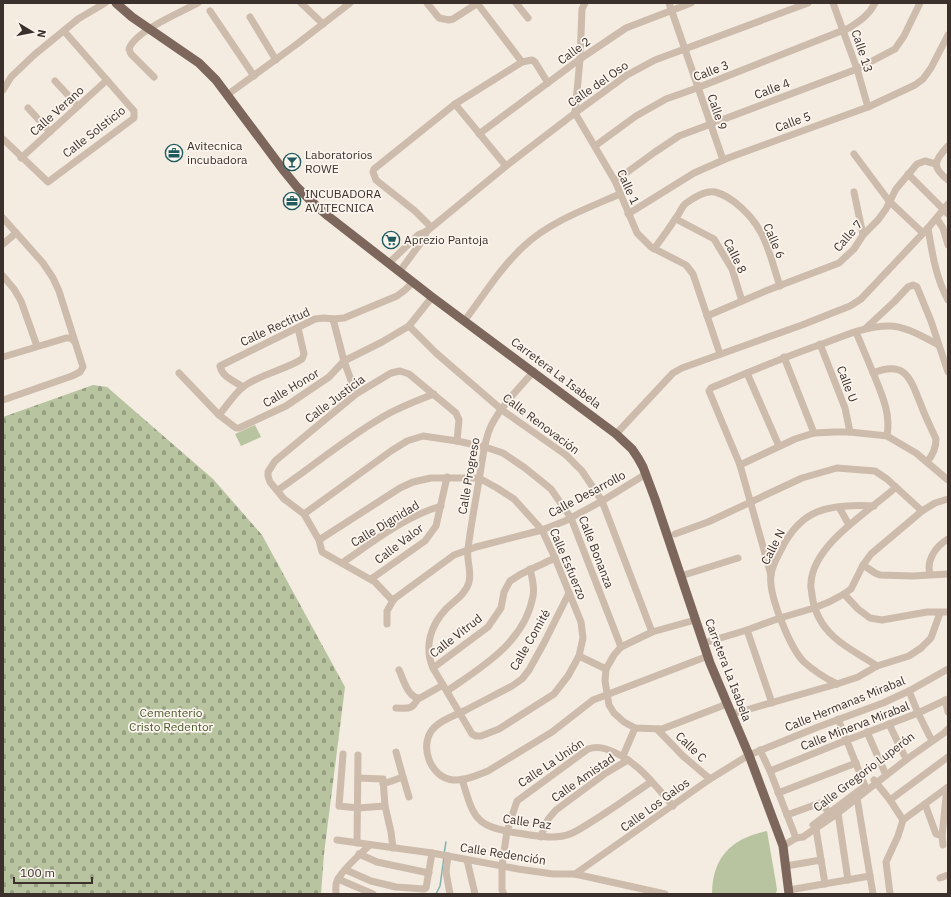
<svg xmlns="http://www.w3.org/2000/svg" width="951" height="897" font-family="'IBM Plex Sans',sans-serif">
<defs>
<pattern id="cemetery-stones" width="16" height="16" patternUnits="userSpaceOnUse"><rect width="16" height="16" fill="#b8c4a0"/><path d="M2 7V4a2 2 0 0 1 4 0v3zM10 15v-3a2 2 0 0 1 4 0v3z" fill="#97a083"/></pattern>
</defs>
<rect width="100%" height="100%" fill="#f4ebe1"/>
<g fill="#b8c4a0">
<path d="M255,425L261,437L241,446L235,434Z"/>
<path d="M767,831L777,889L776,894H712C712,857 732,838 767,831Z"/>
</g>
<path fill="url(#cemetery-stones)" d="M93,385L107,387L213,479L262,535L345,687L324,854L321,894H3V417Z"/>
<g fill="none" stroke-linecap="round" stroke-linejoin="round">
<g stroke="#7fb0b2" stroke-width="1.5">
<path d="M444,854L446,842"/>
<path d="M436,894L440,886L444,857"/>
</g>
<g stroke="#cdbbac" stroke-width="7">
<path d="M301,3L323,24"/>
<path d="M427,3L439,18L449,20L453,19L478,3"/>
<path d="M477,3L522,62"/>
<path d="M516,3L528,18"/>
<path d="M585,3L582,9L580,59L575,113L615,181L637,233L651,247L686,265L693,274L720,354"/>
<path d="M669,3L723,160"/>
<path d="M833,3L857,69L868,107"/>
<path d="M210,11L254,76"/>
<path d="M250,17L276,60"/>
<path d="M154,77L131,54L129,49C135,31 181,12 198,3"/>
<path d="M55,81L78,106"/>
<path d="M3,90L11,77L34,55L78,19L105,3"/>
<path d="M227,95L297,44L350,3"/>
<path d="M455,104L506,166"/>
<path d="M28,108L50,132"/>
<path d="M479,134L580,59L626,28L691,3"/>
<path d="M3,139L48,182L134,118V111L64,31"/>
<path d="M595,146L636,116L666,99L697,88L849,28C860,21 869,15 875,3"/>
<path d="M948,146C934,161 931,167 948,180"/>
<path d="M854,154L889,201L923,233"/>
<path d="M21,158L107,80"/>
<path d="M908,174L948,214"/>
<path d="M615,181L655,152L679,136L857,69L895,49L904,36L920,3"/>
<path d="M854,192L863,235"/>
<path d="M628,214L694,173L728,158L868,107L915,85L923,79L931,68L948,35"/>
<path d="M3,218L43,263L53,278L59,291L83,367L80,372L72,376L3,400"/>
<path d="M676,219L714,239L732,269L742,301"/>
<path d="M937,219L943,228L948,245"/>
<path d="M431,227L415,211L376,180L373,172L374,169L455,104L522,62L532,60L535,62L548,83"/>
<path d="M928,228C932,253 936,278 948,300"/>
<path d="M3,244L16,233"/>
<path d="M654,249C661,239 669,229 675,219C679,215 681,208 685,204C693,198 705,190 715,192C732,196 752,216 760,231C769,246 774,269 780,286"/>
<path d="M389,263L418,235L427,231L506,166L575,113L627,75L655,60L808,3"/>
<path d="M400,271L422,241L427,231"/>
<path d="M3,276L14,289L21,301L37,346"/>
<path d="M707,316L768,290L839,263L854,249L863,235L878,220L886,209L896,189L917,164L925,161L936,164"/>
<path d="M333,319L344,361L356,394"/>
<path d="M465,320C484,295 501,267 524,246C549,222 588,208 620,194"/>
<path d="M409,326L436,353L502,410L566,455L582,471L602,501L652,632"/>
<path d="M866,328L895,301L908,287L913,285L917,287L931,321L948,372"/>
<path d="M856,332C862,346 868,361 874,375C882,395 891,414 887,436"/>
<path d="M820,344L845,408L850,432"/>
<path d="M3,357L66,338H71L75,342"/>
<path d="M784,357L814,433"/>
<path d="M179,373L219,415L236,428H239L286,406L329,377L344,361L382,342L409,326L432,297"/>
<path d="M747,373L779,446"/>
<path d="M873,373C906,360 910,378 921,405C925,416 931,428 936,439C936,449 933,455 927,462"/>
<path d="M243,387C234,381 222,377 220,366L315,319L324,318L333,319L344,318L397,296L405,290L413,282"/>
<path d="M219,415C226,407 235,393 243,387C260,374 285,370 302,359L304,354L298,328"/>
<path d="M616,434L673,373L682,368L802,325L850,306L861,299L928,228L948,204"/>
<path d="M740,465L795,439L814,433L835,432H850L887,436L916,453L948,480"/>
<path d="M278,490C312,467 345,439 381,418C397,408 416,401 434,394"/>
<path d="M839,507L849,525"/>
<path d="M304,514L391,451L407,441L423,436L457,441L485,447L503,453L525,468L551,489L571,518L621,647"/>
<path d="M675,534L708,522L802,478L837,468L875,471L887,479L922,511"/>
<path d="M319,540L400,488L413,482L431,478H479L497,488L514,499L542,530L555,558L581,622L583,638L579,656L568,676L554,694L499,729L481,736H476L472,734L433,668C424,647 430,626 446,609C454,601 466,594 469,582C472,571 466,559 468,549C471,524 476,499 480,474C483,458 484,440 491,426C501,406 519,388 534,371"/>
<path d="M342,563C373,542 404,517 441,506"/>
<path d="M863,565L875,573L880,575L913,576L948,574"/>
<path d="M930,574C926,560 936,546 948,539"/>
<path d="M771,575L740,465L709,391L711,388C749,372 786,356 825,343C846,335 866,326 889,326C906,326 923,337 937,344"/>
<path d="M681,576L738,558"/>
<path d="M371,579L425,541L436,526L447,477"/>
<path d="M569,593L544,643L529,670L522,679L512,686C497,694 481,702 466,710C454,716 440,720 432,730C419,747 431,778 453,780C465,781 477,775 488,771L552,732L593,700L708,656"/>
<path d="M844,594L858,609L870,618L882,620L927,612H948"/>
<path d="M394,599H391L375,582L322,552L319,540L304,514L284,499L270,482L268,476V472L275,461L356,394L391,373L400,371L409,374L456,413L459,420L457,441"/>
<path d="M695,620L652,632L621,647L614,655L606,669L605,681L609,705L614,713L624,722L635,728L662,729L727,704"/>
<path d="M387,624V611L394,599L454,555L476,547L542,530L565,521L602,501L646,474"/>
<path d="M747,630L772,703"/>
<path d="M704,643L747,630L780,618L814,608L829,602L844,594L851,589L863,565L871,554L922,511L935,503L948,499"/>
<path d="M579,656L606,669"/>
<path d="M877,666C863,656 847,649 834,637C822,626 814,612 812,595C812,591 810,587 811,583C813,544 870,511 896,487"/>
<path d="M433,668L488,627L501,608L504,592L510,581L521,574L555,558"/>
<path d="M399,670C403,678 408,699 420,698L443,685"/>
<path d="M837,684C825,678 814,671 804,662C790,648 768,594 771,575C772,564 780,553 784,544C792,530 802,518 817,512C834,505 856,505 874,506"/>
<path d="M447,691C482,667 525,642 533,596C535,587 532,578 530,569"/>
<path d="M909,691L918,713L930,737"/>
<path d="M945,700L948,712"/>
<path d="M396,708C407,708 412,711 418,698"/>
<path d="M732,714L837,684L858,677L877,666L909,656L921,648L931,638L940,613"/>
<path d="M838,719L865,786"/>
<path d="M889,724L904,755L907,759"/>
<path d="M657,729L683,756L710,779"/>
<path d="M867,732L886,775"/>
<path d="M760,750L770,771L796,838"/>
<path d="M396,752L403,777L409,797"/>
<path d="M343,754L339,806L358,808L385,806"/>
<path d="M623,756L635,728"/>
<path d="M770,771L837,744L918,713L948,699"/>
<path d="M358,778L383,779L385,806L391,832L393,848"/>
<path d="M462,779C474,819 475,826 517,833C532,835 548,839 563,836C572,835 580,829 588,824C610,811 630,796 651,782"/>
<path d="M874,780L890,800L903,820"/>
<path d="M383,784L403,777"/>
<path d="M778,793L856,763"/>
<path d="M857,798L873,894"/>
<path d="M890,800L948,757"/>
<path d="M925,804L936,834L942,836"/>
<path d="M838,813L848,880"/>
<path d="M787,815L820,803L829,812"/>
<path d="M903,820L948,787"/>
<path d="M813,825L861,789"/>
<path d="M816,829L825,884"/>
<path d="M541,837L545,825L549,818L556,810L606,773L628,760"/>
<path d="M337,840L432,853L518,869L553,874H575L665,894"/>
<path d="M357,843L358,755"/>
<path d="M943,845L942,836L947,788"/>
<path d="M783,846L796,838L803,837L838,813L907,759L944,733L948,729"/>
<path d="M359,854L377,862L429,873"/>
<path d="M448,856L446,872L450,894"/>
<path d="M467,860L475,894"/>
<path d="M786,866L821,860"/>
<path d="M346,870L371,881L396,887L424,889L426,888L432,853"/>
<path d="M575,874L710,779L749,755L818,727L883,703L909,691L948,669"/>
<path d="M940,878L948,875"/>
<path d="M338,879L373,894"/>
<path d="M789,890L870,876"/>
<path d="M336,894C336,890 335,885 337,881C342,870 361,853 370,845"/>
<path d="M504,894L502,890V866L507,831L517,801L588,749C594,747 600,747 606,749C636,759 653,783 673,806"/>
<path d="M890,894L886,862L898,836L903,820"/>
</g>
<path stroke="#7d675c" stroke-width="9" d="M116,3L132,17L199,63L216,80L284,171L297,187L312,202L328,216L432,297L616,434L632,449L638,458L643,467L655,499L710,663L749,755L783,846L789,894"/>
</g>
<defs>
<symbol id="office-ring" viewBox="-11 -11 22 22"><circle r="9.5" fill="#fbf5ee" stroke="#1f5a5e" stroke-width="1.5"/><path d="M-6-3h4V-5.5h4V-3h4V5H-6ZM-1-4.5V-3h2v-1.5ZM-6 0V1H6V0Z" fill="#1f5a5e"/></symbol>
<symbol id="bar-ring" viewBox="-11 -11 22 22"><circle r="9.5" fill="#fbf5ee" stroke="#1f5a5e" stroke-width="1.5"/><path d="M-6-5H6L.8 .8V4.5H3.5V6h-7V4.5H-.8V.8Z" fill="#1f5a5e"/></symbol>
<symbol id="supermarket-ring" viewBox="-11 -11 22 22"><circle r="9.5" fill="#fbf5ee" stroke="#1f5a5e" stroke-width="1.5"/><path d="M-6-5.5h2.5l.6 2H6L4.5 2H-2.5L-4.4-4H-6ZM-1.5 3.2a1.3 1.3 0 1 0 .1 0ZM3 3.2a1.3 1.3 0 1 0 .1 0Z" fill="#1f5a5e"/></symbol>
</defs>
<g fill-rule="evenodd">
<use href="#office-ring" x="164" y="143" width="20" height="20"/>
<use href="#bar-ring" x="282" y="152" width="20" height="20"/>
<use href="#office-ring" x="282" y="191" width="20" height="20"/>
<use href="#supermarket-ring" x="381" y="230" width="20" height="20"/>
</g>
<g text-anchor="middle" stroke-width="3.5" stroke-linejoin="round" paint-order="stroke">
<g font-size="12" fill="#3b302b" stroke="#fbf5ee">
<text transform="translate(574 51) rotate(-36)" y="4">Calle 2</text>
<text transform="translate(862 51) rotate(72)" y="4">Calle 13</text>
<text transform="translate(711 71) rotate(-21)" y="4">Calle 3</text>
<text transform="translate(598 84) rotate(-35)" y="4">Calle del Oso</text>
<text transform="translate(772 89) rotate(-21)" y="4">Calle 4</text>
<text transform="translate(57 111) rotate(-42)" y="4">Calle Verano</text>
<text transform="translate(717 112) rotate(71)" y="4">Calle 9</text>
<text transform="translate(793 122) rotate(-20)" y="4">Calle 5</text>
<text transform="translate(94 132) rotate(-38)" y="4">Calle Solsticio</text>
<text transform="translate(628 187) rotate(66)" y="4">Calle 1</text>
<text transform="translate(848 236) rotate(-49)" y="4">Calle 7</text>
<text transform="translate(774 241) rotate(67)" y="4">Calle 6</text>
<text transform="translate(735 256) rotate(64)" y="4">Calle 8</text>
<text transform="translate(275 327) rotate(-25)" y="4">Calle Rectitud</text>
<text transform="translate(556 373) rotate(37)" y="4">Carretera La Isabela</text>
<text transform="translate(847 384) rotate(69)" y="4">Calle U</text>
<text transform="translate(291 388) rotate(-31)" y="4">Calle Honor</text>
<text transform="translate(335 399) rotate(-37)" y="4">Calle Justicia</text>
<text transform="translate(541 424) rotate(37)" y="4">Calle Renovación</text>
<text transform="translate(469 476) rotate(-80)" y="4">Calle Progreso</text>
<text transform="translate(587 494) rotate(-28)" y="4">Calle Desarrollo</text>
<text transform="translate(385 524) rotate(-31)" y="4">Calle Dignidad</text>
<text transform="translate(399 544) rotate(-37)" y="4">Calle Valor</text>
<text transform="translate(773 547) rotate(-63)" y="4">Calle N</text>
<text transform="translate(596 552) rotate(69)" y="4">Calle Bonanza</text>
<text transform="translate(568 564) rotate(67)" y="4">Calle Esfuerzo</text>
<text transform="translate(456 636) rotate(-38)" y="4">Calle Vitrud</text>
<text transform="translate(530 640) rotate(-60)" y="4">Calle Comité</text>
<text transform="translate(728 670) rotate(69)" y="4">Carretera La Isabela</text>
<text transform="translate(845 704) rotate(-22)" y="4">Calle Hermanas Mirabal</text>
<text transform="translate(855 726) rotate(-21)" y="4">Calle Minerva Mirabal</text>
<text transform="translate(691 747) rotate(44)" y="4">Calle C</text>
<text transform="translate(551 763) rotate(-34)" y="4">Calle La Unión</text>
<text transform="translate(864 772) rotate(-37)" y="4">Calle Gregorio Luperón</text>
<text transform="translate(583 778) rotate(-35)" y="4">Calle Amistad</text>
<text transform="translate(655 805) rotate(-36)" y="4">Calle Los Galos</text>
<text transform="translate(527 822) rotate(8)" y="4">Calle Paz</text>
<text transform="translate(503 854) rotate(9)" y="4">Calle Redención</text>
</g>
<g font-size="12" fill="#3b302b" stroke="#fbf5ee" text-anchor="start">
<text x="187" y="150">Avitecnica<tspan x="187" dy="14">incubadora</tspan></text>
<text x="305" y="159">Laboratorios<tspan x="305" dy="14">ROWE</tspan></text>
<text x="305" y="198">INCUBADORA<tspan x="305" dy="14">AVITECNICA</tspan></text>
<text x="404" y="244">Aprezio Pantoja</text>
</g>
<g font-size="12" fill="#4a5a2e" stroke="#fbf5ee">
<text x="171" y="717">Cementerio<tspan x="171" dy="14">Cristo Redentor</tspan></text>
</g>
</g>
<rect width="951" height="897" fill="none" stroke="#3b302b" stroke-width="8"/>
<g transform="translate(32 32) rotate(100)" stroke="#fbf5ee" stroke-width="3" paint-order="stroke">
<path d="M0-3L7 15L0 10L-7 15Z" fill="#3b302b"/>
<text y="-6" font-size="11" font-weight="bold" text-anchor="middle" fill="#3b302b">N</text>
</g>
<path d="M14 877v6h78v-6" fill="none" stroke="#3b302b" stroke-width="2"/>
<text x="20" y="877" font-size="12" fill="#3b302b" stroke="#fbf5ee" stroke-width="3" paint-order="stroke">100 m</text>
</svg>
